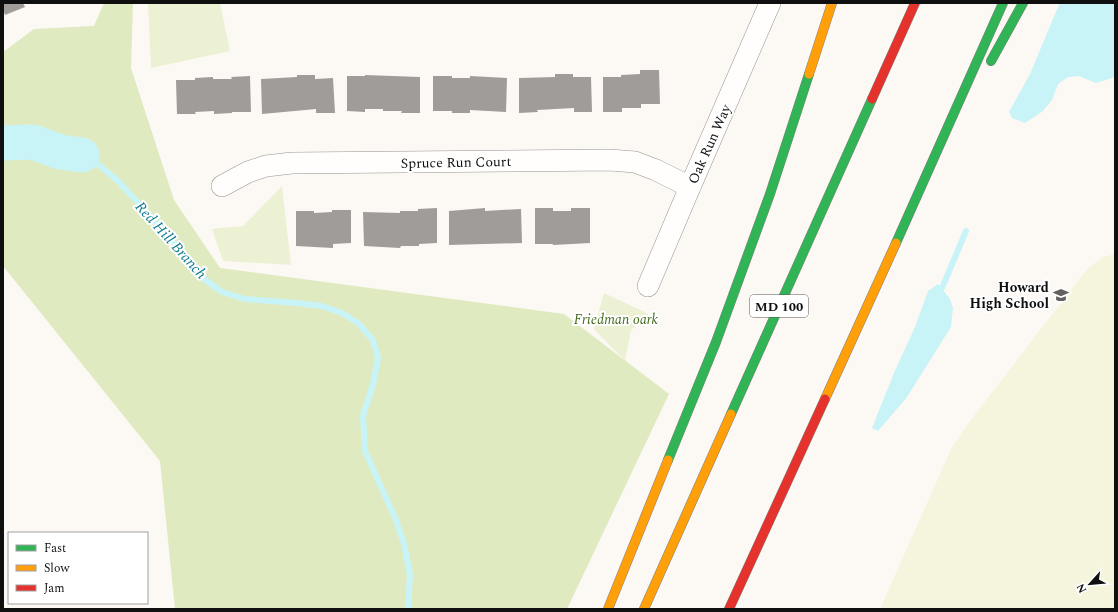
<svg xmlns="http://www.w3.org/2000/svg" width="1118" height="612" font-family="Spectral,serif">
<rect width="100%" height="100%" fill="#fcf8f4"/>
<g fill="#edf1d3">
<path d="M148,3H220L230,51L151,68Z"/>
<path d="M282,186L291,265L223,261L212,229L243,226Z"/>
<path d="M604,293L649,314L631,330L625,361L594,329Z"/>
</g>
<path fill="#e0eac0" d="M104,3H133L131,68L174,200L220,268L564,314L669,394L567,609H175L160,461L3,266V52L34,29L94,26Z"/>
<path fill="#f5f5dd" d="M1115,254V609H880L952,447L970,421L1087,269L1103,257Z"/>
<g fill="#c8f4f8">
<path d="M1060,3H1115V77L1096,83L1079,76L1068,77L1058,84L1052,100L1043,111L1025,123L1012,118L1009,112L1030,74L1055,14Z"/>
<path d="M938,284L950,299L953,308L951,327L907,397L878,431L872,428L894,373L915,327L928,291Z"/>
</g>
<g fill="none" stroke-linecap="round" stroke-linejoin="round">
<g stroke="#c8f4f8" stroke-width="6">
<path d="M82,155L99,165L118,181L161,228L187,257L200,276L222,292L245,299L296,303L322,306L342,313L358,323L373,340L378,358L373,384L363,416L365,451L396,520L404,544L410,575L408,605L410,609"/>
<path d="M942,288L966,231"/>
</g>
<path stroke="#c8f4f8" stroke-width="35" d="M3,143L33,142L60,152L82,155"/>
</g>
<g fill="#a09c99">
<path d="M3,3H23L25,7L5,15L3,9Z"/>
<path d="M640,70H659L660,104H641V108H622V112H603V77H621V75L640,74Z"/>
<path d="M555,74H573V77H591L592,112H574V108L537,110L538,112L519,113V78L555,77Z"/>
<path d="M297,75H315V79L333,78L335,113H316V109L262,114L261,79L297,77Z"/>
<path d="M365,75L420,77V113H401L402,111H383V109H365V112L347,111V76H365Z"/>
<path d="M250,76L251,112H232V113L214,114V111L195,112L196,114H177L176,80H195V78L213,77V79H232L231,77Z"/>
<path d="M433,76H452V78H470V76L507,78L506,112L470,110V113H452V111H433Z"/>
<path d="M437,208V243L419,244V246H401L400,248L364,246L363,212L400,213V211H418V209Z"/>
<path d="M485,208V211L521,209L522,243L449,245V211Z"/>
<path d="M535,208H553V211H571V208H590V243L553,245V244H535Z"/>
<path d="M332,210H351V243L333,244V248L296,246V211H314V213L332,212Z"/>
</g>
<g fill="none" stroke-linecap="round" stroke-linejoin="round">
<defs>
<g id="street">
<path d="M222,186L248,172L266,166L292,163L610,160L635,162L656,170L690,187"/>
<path d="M648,286L690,187L770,3"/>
</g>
<g id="fast">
<path d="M991,61L1023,3"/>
<path d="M896,243L1003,3"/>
<path d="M731,414L872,99"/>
<path d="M668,460L716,342L770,194L809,74"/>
</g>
<g id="slow">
<path d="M809,74L832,3"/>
<path d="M825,399L896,243"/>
<path d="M608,609L668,460"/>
<path d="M644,609L731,414"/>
</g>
<g id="jam">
<path d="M872,99L915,3"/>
<path d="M729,609L825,399"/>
</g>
</defs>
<use href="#street" stroke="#969492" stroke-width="22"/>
<use href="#fast" stroke="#83817f" stroke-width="10"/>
<use href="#slow" stroke="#83817f" stroke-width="10"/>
<use href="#jam" stroke="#83817f" stroke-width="10"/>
<use href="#street" stroke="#fffefd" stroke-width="21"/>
<use href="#fast" stroke="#30b455" stroke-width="9"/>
<use href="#slow" stroke="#ff9f0a" stroke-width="9"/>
<use href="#jam" stroke="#e5322d" stroke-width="9"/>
</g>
<defs>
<symbol id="school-bare" viewBox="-9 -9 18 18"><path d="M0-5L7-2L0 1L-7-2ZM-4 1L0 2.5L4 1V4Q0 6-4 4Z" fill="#62615f" stroke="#fff" stroke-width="2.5" paint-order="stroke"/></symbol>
</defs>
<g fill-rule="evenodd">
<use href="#school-bare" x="1050" y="284" width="22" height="22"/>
</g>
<g text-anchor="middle" stroke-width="4" stroke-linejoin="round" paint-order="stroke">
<rect fill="#fff" stroke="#575757" stroke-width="1" x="750" y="295" width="58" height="22" rx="3"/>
<g font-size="13" font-weight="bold" fill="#0f0f0f">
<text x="779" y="311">MD 100</text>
</g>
<g font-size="14" fill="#0f0f0f" stroke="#fff">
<text transform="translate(709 144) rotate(-66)" y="5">Oak Run Way</text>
<text transform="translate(456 162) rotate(-1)" y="5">Spruce Run Court</text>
</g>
<g font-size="14" font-weight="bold" fill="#0f0f0f" stroke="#fff" text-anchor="end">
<text x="1049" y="292">Howard<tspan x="1049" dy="16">High School</tspan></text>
</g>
<g font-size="14" font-style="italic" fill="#416b1b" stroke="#fff">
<text x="616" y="324">Friedman oark</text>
</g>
<g font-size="15" font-style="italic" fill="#107d91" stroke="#fff">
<text transform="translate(171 240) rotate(48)" y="5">Red Hill Branch</text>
</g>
</g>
<rect width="1118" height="612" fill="none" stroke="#0f0f0f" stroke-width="8"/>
<rect x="8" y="532" width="140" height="72" fill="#ffffff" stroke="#9f9f9f"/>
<rect x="16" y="545" width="20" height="6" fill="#30b455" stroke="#9f9f9f"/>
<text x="44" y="552" font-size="12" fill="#0f0f0f">Fast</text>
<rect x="16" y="565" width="20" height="6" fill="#ff9f0a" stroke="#9f9f9f"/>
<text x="44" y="572" font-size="12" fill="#0f0f0f">Slow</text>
<rect x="16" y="585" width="20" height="6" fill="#e5322d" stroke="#9f9f9f"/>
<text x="44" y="592" font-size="12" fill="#0f0f0f">Jam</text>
<g transform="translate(1090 584) rotate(243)" stroke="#ffffff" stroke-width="3" paint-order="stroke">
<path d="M0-3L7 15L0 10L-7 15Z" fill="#0f0f0f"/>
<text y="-6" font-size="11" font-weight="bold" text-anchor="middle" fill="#0f0f0f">N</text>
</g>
</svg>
